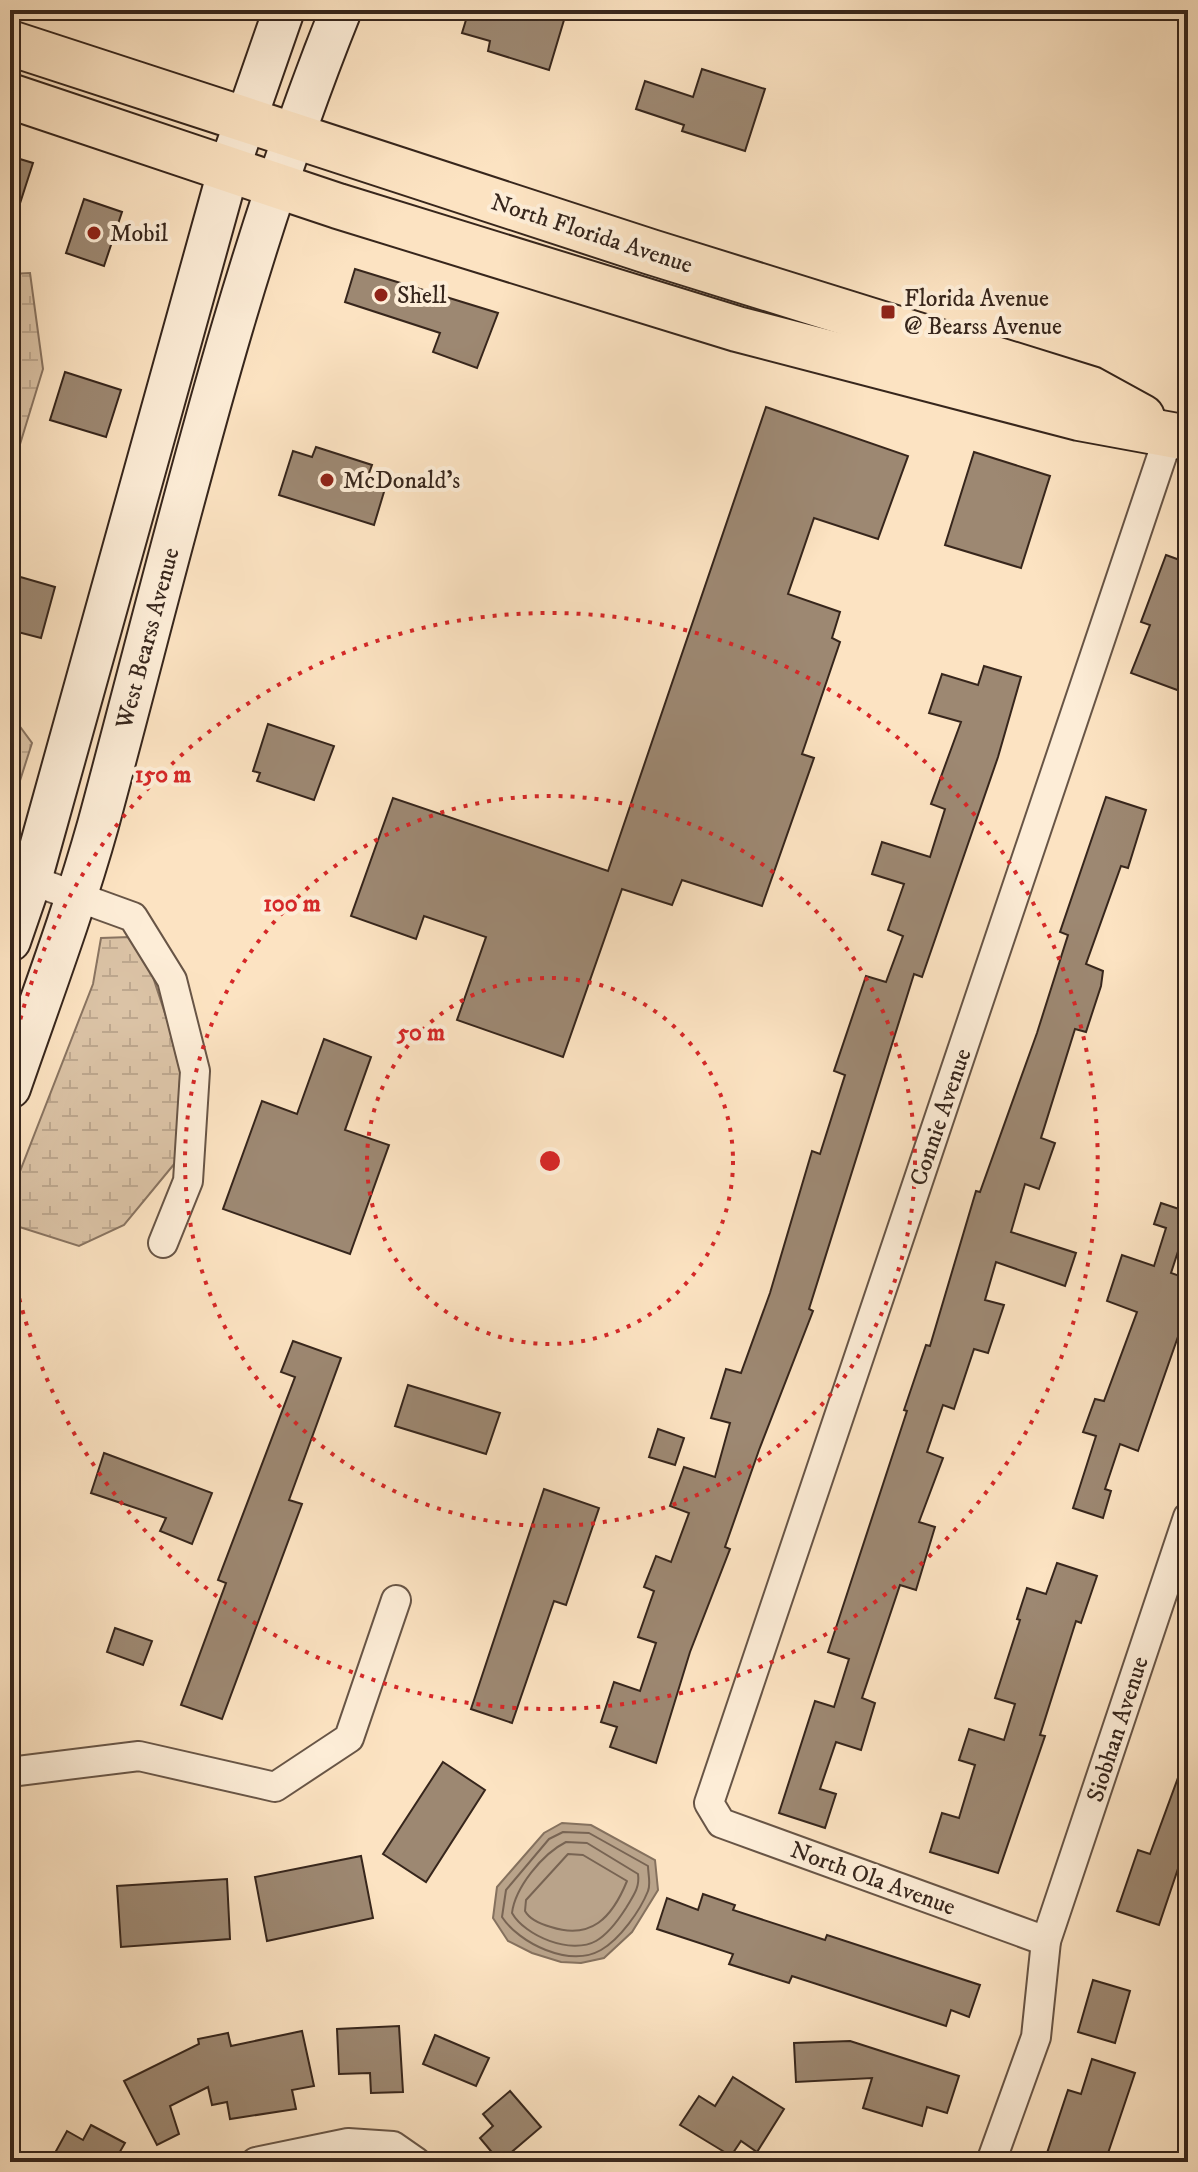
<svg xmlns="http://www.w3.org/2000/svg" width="1198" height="2172" font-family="'IM FELL DW Pica',serif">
<defs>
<pattern id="wetland-marsh" width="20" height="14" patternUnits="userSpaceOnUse" patternTransform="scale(2)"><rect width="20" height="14" fill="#dbc3a6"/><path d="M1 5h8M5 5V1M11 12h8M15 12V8" fill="none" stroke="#bda78e"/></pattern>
</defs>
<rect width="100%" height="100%" fill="#fce3c2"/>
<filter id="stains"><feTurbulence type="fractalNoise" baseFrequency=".0025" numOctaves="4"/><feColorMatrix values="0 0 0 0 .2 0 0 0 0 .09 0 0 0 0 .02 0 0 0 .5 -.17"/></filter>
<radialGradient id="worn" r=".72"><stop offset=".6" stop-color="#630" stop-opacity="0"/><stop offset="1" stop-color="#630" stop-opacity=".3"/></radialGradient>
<g fill="url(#wetland-marsh)" stroke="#897461" stroke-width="2">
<path d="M30,273L43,369L10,477V274Z"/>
<path d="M10,713L32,743L10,812Z"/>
<path d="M130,937L151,971L181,1062L175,1163L124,1225L79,1246L10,1224V1197L93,984L101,938Z"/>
</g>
<path fill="#b9a38a" stroke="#85715e" stroke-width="2" d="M562,1823L591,1825L655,1860L658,1890L632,1932L604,1958L581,1963L561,1962L532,1953L508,1941L493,1918L497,1887L544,1833Z"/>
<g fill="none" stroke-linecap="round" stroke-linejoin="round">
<g stroke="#786453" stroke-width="2">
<path d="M563,1832L589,1833L648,1866C648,1874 651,1884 648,1891C640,1911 620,1939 601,1950C569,1968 519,1943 502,1917L506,1890L549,1839Z"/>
<path d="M566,1842L587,1843L638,1874C640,1888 633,1896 626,1908C619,1919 608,1934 596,1941C571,1955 525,1936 512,1913C515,1888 542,1854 566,1842Z"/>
<path d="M568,1854L583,1855L627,1881C612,1918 591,1940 551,1927C540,1924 530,1920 525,1911L526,1900Z"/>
</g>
</g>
<g fill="#9d8872" stroke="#37261c" stroke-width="2">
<path d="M469,10H567L549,70L488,51L490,41L462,33Z"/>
<path d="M702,69L765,89L745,151L682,131L684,125L636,109L645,81L693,97Z"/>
<path d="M10,156L33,163L14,222H10Z"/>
<path d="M84,199L122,212L104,266L66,253Z"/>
<path d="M355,269L498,313L477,368L433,352L440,333L345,302Z"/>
<path d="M65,372L121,390L106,437L50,420Z"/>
<path d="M766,407L908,456L878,539L814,518L788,594L840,612L832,638L840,642L802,754L814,758L762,906L682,880L672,905L622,889L563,1057L457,1020L486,937L424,916L416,939L351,916L393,798L608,871Z"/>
<path d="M316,447L372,465L368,476L387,482L374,525L279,495L293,451L312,457Z"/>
<path d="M974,452L1050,476L1021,568L945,545Z"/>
<path d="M1166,555L1188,563V694L1131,673L1150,625L1141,622Z"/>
<path d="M10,574L55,587L41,638L10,630Z"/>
<path d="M984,666L1021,677L998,757L922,977L914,974L809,1309L813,1311L759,1450L725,1547L730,1549L690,1652L656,1763L610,1747L617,1727L601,1722L614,1682L640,1691L656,1643L638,1637L654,1591L644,1587L656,1556L671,1562L689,1513L670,1506L684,1467L715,1477L730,1423L711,1418L726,1369L741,1373L770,1293L812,1151L820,1154L845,1075L834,1071L866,976L886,982L903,936L888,930L904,884L872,874L882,842L930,857L945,809L931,804L961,722L929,713L942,674L978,685Z"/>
<path d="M268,724L334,746L314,800L257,781L260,773L253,771Z"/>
<path d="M1106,797L1146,810L1128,868L1121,866L1086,964L1103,971L1101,986L1086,1032L1075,1029L1041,1138L1055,1143L1039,1189L1025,1184L1011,1232L1076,1253L1065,1286L996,1262L985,1300L1004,1305L988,1353L974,1349L954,1409L943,1405L927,1452L943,1458L919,1522L935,1527L916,1590L900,1585L862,1698L875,1703L861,1750L836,1742L820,1789L836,1794L825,1828L779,1813L815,1701L834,1707L849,1659L828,1652L907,1411L904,1410L926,1345L930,1346L976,1191L980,1192L1037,1033L1068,935L1060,932Z"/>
<path d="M324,1039L371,1057L345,1130L389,1145L350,1254L223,1209L262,1101L297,1114Z"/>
<path d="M1161,1203L1188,1212V1235L1184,1233L1171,1273L1188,1279V1308L1138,1451L1120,1444L1105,1489L1111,1491L1103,1518L1073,1508L1096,1436L1083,1432L1095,1399L1104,1401L1137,1312L1107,1301L1122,1255L1154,1266L1166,1228L1154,1224Z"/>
<path d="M293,1341L341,1358L289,1500L302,1504L222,1719L181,1705L226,1583L218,1580L295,1377L281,1372Z"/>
<path d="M408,1385L500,1413L486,1454L395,1426Z"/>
<path d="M658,1429L684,1438L675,1465L649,1457Z"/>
<path d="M104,1453L212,1493L192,1544L160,1531L166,1518L91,1493Z"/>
<path d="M544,1489L599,1508L566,1605L554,1601L512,1723L471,1709Z"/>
<path d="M1057,1563L1097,1576L1081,1623L1076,1621L1040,1735L1045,1736L998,1873L930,1852L942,1813L959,1818L975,1765L959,1760L969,1729L1004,1740L1015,1704L995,1698L1020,1620L1017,1619L1027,1588L1046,1594Z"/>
<path d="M115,1628L152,1641L143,1665L107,1652Z"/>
<path d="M1186,1756L1188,1839L1159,1925L1117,1911L1138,1850L1150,1854Z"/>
<path d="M443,1762L485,1790L426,1882L383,1854Z"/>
<path d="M361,1856L373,1918L267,1941L255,1877Z"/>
<path d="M227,1879L230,1939L121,1947L117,1886Z"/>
<path d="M703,1894L735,1905L733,1910L825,1940L827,1935L980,1985L969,2017L951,2010L946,2026L792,1976L789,1983L729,1964L733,1954L657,1929L667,1898L698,1910Z"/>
<path d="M1093,1980L1130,1991L1115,2043L1078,2032Z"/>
<path d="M399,2026L403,2092L371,2093L370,2073L339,2074L337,2029Z"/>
<path d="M302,2031L314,2086L292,2090L296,2109L230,2119L227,2102L212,2105L208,2087L170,2106L179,2134L157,2145L124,2081L199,2044L198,2039L228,2033L231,2046Z"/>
<path d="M435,2035L489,2058L476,2086L423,2064Z"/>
<path d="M850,2041L959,2076L947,2113L927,2107L922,2126L863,2108L872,2078L796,2082L794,2043Z"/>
<path d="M1092,2059L1135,2073L1105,2162H1044L1068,2090L1081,2094Z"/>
<path d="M733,2077L784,2109L757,2152L741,2141L731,2156L680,2125L699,2096L715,2106Z"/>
<path d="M510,2091L541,2127L500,2162L480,2138L493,2126L483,2114Z"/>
<path d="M91,2125L125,2143L114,2162H50L67,2131L83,2140Z"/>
</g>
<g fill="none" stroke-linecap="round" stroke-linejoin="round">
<defs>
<g id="minor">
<path d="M31,880L133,917L172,980L195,1071L188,1181L163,1243"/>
<path d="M10,1772L139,1756L275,1787L349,1738L396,1600"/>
<path d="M1046,1941L721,1823L709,1803L1170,432"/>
<path d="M256,2162L348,2143L393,2146L416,2162"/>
<path d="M991,2162L1036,2037L1046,1941L1188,1517"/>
</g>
<g id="secondary">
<path d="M10,941L31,880L229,168L284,10"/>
<path d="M10,1088C40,1001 73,914 98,825C172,552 235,273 341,10"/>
</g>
<g id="primary">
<path d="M10,43L651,252L1091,389L1142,417"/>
<path d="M10,96L338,206L737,329L1079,418L1188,438"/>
</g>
</defs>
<use href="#minor" stroke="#685546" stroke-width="32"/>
<use href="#secondary" stroke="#37261c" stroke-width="44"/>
<use href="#primary" stroke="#37261c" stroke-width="48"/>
<use href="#minor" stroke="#fdedd7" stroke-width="28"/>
<use href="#secondary" stroke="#fdedd7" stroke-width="40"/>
<use href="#primary" stroke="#fce3c2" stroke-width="44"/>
</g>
<g fill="none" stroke="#d62828" stroke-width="4" stroke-dasharray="4 8">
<circle cx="550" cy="1161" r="183"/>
<circle cx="550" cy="1161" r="365"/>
<path d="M10 1066A548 548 0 1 1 10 1256"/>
</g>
<g fill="#8f2418" stroke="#fdedd7" stroke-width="3">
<circle cx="94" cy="233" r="8"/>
<circle cx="381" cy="295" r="8"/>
<rect x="880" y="304" width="16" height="16" rx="4"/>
<circle cx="327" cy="480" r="8"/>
</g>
<g text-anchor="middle" stroke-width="8" stroke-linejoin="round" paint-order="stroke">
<g font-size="24" fill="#37261c" stroke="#fdedd7" text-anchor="start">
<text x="110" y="241">Mobil</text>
<text x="397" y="303">Shell</text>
<text x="904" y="306">Florida Avenue<tspan x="904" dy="28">@ Bearss Avenue</tspan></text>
<text x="343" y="488">McDonald's</text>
</g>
<g font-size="24" fill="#37261c" stroke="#fdedd7">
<text transform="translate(592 233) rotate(18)" y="8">North Florida Avenue</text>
<text transform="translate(147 638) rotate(-75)" y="8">West Bearss Avenue</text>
<text transform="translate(940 1117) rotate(-71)" y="8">Connie Avenue</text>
<text transform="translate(1117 1729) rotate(-72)" y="8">Siobhan Avenue</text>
<text transform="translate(873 1878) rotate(20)" y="8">North Ola Avenue</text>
</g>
</g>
<circle cx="550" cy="1161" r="12" fill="#d62828" stroke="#fdedd7" stroke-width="4"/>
<g font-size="24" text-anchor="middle" font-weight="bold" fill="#d62828" stroke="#fdedd7" stroke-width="8" stroke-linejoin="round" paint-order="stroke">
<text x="163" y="782">150 m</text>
<text x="292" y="911">100 m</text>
<text x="421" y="1040">50 m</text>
</g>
<rect width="1198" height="2172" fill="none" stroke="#fce3c2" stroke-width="40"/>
<rect x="12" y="12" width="1174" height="2148" fill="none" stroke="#37261c" stroke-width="4"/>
<rect x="20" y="20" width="1158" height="2132" fill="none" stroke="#37261c" stroke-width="2"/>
<rect width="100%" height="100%" filter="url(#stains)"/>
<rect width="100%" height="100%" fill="url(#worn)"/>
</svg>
